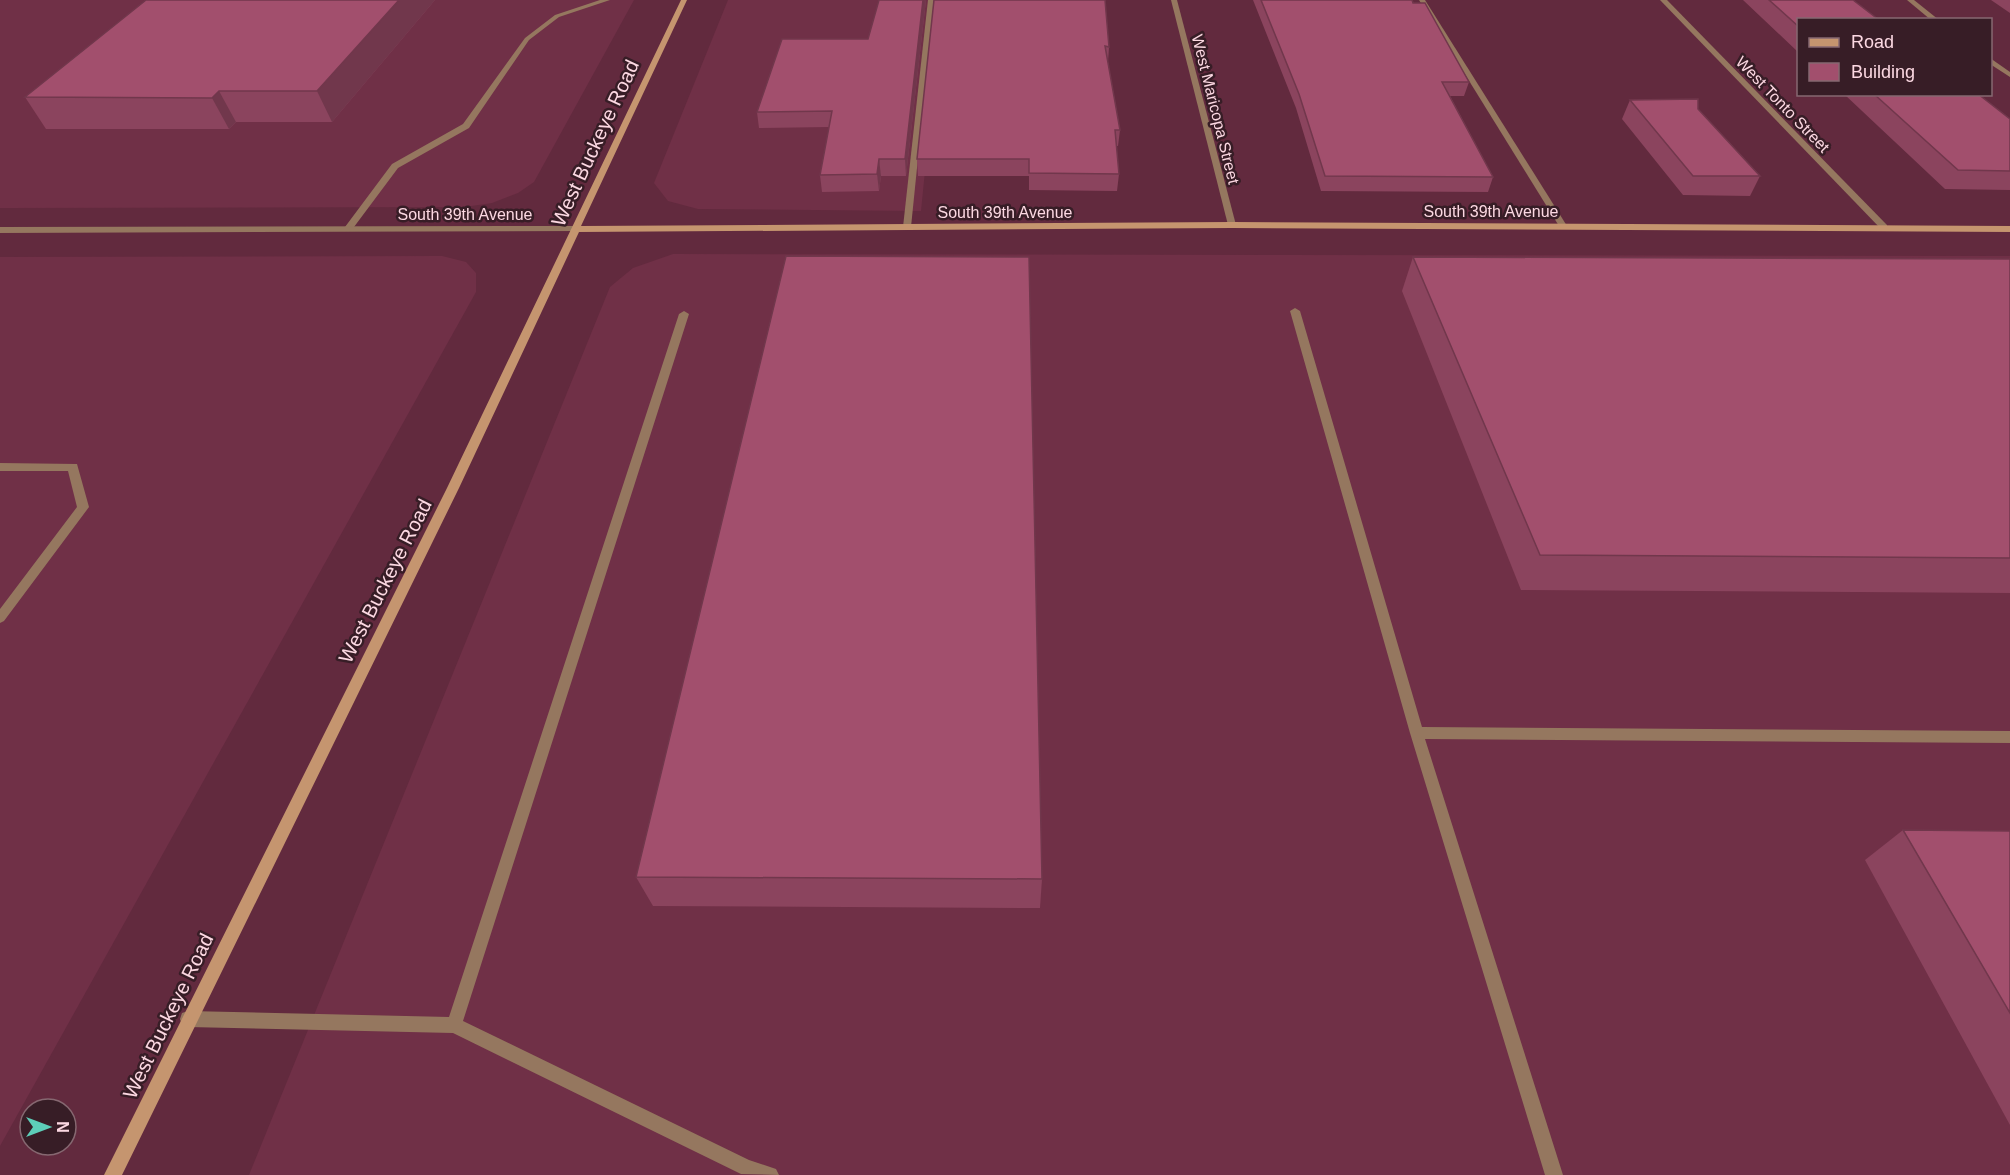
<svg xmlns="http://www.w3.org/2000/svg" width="2010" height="1175" font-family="Helvetica,sans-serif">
<rect width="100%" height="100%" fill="#622a3e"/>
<g fill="#703047">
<path d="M0,0H634L534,182L518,193L492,203L464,207L0,208Z"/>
<path d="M728,0H942L921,211L698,209L668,201L654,183Z"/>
<path d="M673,254L2010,256V1175H249L610,287L633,268Z"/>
<path d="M442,256L466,262L476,273V292L0,1146V257Z"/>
</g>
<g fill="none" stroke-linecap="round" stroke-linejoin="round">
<g fill="#95775f" fill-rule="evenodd">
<path d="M600,0H610L559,17L529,40L469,128L398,168L351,231H345V227L392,164L463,124L525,38L555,15Z"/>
<path d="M928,0H934L911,227L907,230L903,227Z"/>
<path d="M1419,0H1425L1567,226L1566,228L1559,226Z"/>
<path d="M1907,0H1914L1939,20H1931Z"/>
<path d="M1990,58L2010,72V77L1990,64Z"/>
<path d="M1295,308L1300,311L1422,727L2010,731V743L1425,739L1563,1175H1545L1410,733L1290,311Z"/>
<path d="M684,311L689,314L463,1021L749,1160L776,1169L779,1175L741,1174L453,1033L188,1027L182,1025L180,1019L182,1013L188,1011L449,1017L679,314Z"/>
<path d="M0,463L77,464L89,507L4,621L0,623V609L77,507L68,471H0Z"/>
</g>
<g fill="#95775f" fill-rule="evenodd">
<path d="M1171,0H1177L1236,225L1235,227L1228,225Z"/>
<path d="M1660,0H1667L1887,225V229H1881Z"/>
<path d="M576,226L579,227V231L0,233V227Z"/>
</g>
<path fill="#c5956f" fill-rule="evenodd" d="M681,0H687L581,226L1232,222L2010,226V232L1232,228L579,232L459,488L122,1175H104L447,488Z"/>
</g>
<g fill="#8b445e">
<path d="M435,0L332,122H236L229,129H46L25,97Z"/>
<path d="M926,0L906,176H881L879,191L822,192L820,175L829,127L759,128L757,112Z"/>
<path d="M934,0L1109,47L1108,62L1120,130L1118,146H1116L1119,174L1117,191L1029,190V176H918L917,159Z"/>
<path d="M1253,0H1412L1469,82L1464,96H1450L1493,177L1488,192L1321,191L1296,108Z"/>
<path d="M1743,0H1853L1798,20V52Z"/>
<path d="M1991,0H2010V13Z"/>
<path d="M1844,94H1978L2010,119V190L1945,189Z"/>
<path d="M1630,100L1698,109L1760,176L1750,196L1683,195L1622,119Z"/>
<path d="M1413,257L2010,259V593L1521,590L1402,291Z"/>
<path d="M1903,830L2010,831V1125L1865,860Z"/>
<path d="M636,877L1042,879L1040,908L653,906Z"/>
</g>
<g fill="#71374c">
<path d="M399,0H435L332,122L317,91Z"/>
<path d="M923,0H926L906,176L905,159Z"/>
<path d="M219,91L236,122L229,129L212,98Z"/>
<path d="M879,159L881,176L879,191L877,174Z"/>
</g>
<g fill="#a24f6d" stroke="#71374c" stroke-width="1.5">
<path d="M146,0H399L317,91H219L212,98L25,97Z"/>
<path d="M879,0H923L905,159H879L877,174L820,175L832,111L757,112L782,39H868Z"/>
<path d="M934,0H1105L1109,47L1105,46L1120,130H1115L1119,174L1029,173V159H917Z"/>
<path d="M1261,0H1412L1413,3H1425L1469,82H1442L1493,177L1325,176L1299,94Z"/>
<path d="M1769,0H1853L1879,20H1798V26Z"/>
<path d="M1874,94H1978L2010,119V171L1958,170Z"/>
<path d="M1698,99V109L1760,176H1693L1630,100Z"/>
<path d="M786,256L1029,257L1042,879L636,877Z"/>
<path d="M1413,257L2010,259V558L1540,555Z"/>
<path d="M1903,830L2010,831V1013Z"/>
</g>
<g text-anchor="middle" stroke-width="5" stroke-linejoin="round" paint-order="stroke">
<g font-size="16" fill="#fcd8e2" stroke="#371d26">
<text transform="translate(1783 104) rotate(46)" y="6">West Tonto Street</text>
<text transform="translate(1216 109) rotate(76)" y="6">West Maricopa Street</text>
<text x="1491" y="217">South 39th Avenue</text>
<text x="1005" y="218">South 39th Avenue</text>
<text x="465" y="220">South 39th Avenue</text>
</g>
<g font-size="20" fill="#fcd8e2" stroke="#371d26">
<text transform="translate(595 143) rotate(-65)" y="7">West Buckeye Road</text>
<text transform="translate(385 581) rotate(-63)" y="7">West Buckeye Road</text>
<text transform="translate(168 1016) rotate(-64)" y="7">West Buckeye Road</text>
</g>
</g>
<rect x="1797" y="18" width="195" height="78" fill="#371d26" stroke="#866871" stroke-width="1.5"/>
<rect x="1809" y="38" width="30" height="9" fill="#c5956f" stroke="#866871" stroke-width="1.5"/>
<text x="1851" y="48" font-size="18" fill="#fcd8e2">Road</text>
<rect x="1809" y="63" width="30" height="18" fill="#a24f6d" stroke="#866871" stroke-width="1.5"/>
<text x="1851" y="78" font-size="18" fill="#fcd8e2">Building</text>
<g transform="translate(48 1127) rotate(90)"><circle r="28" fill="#371d26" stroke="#866871" stroke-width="1.5"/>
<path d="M0-4.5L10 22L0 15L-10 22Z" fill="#5dceb9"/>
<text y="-9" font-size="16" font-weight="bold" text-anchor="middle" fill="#fcd8e2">N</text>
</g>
</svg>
